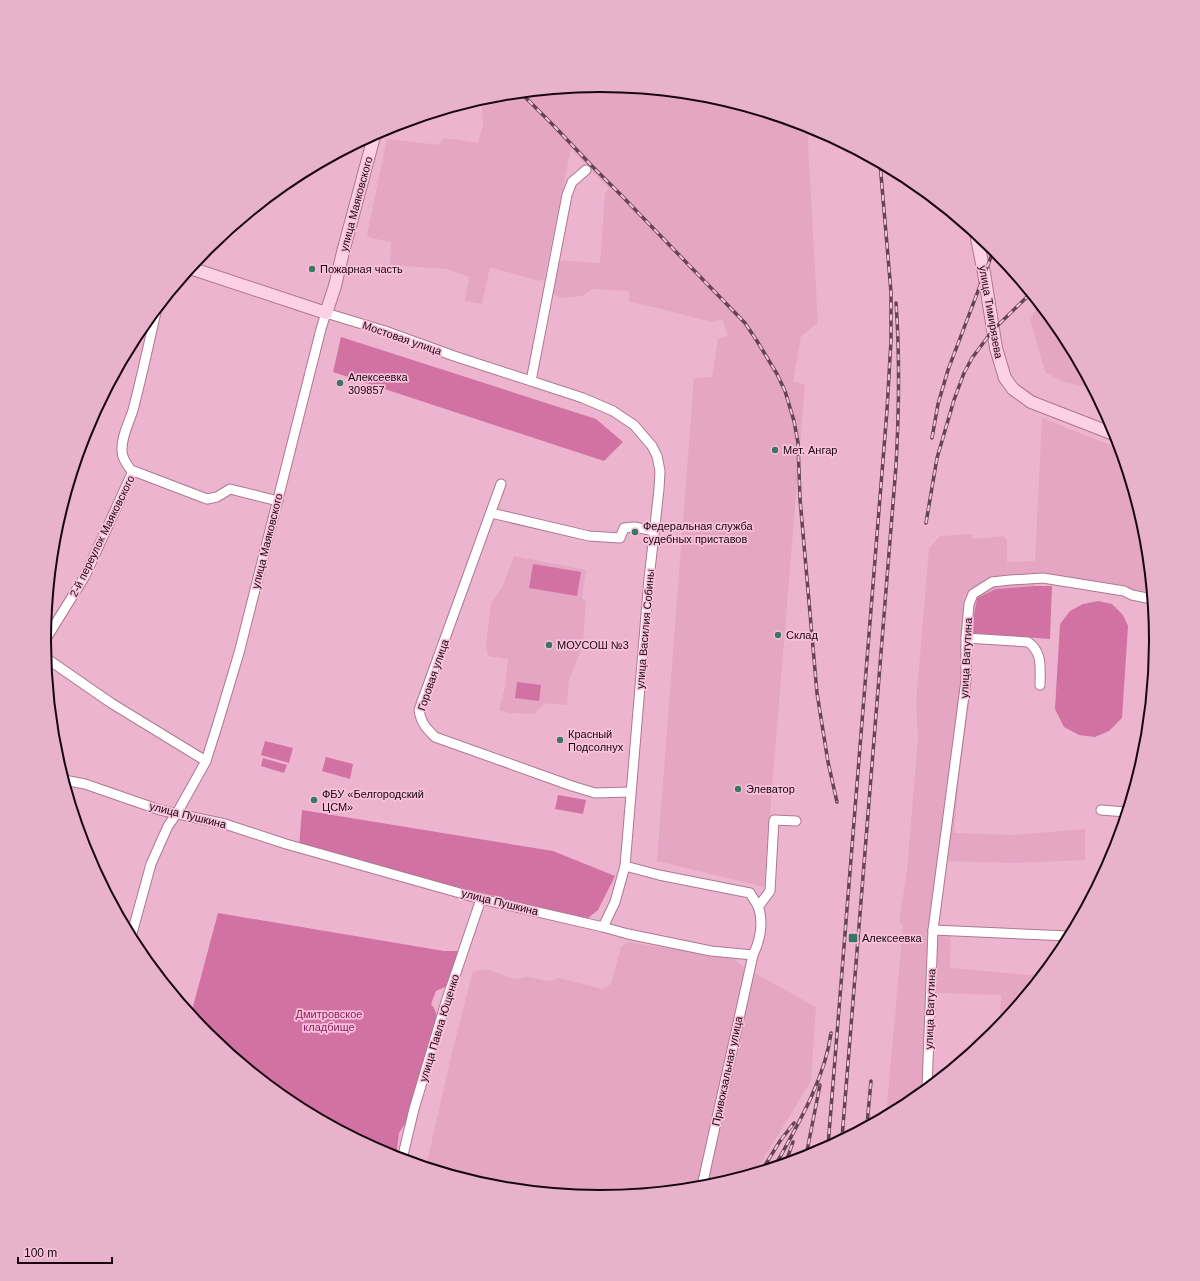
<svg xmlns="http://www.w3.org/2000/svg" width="1200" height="1281" font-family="Helvetica,sans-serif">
<rect width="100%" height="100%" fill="#edb4cf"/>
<g fill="#e5a6c4">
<path d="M600,85L709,95L807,125L818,323L801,336L793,382L805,384L764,887L657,861L694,378L712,377L718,339L728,335L722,319L711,322L662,309L629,302V291L592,289L582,296L559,298L551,292L555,260L600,263L605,193L609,189L571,149L544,279L539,281L490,267L482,304L465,301L469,277L446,269L390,265L391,242L371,238L367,235L387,139L439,145L444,138L478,143L483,125L482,107L463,104L492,95Z"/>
<path d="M1040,305L1062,332L1092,388L1061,381L1045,372L1030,319L1036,309Z"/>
<path d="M1042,418L1120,449L1145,532L1152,597L1123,596L1035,581V586L996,589L977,598L971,633V689L959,779L954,833L1012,835L1085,829V860L1013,863L946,861L939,927L951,928L950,968L1041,976L1000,1025L1001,995L935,993L930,1085L909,1103L886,1115L903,926L899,922L907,871L918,737L916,703L929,548L940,536L972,534V539L1003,536L1007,540V562L1035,561Z"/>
<path d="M59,517H61L56,559V576L49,586L55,532Z"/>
<path d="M514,556L586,570L582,599L586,601L583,645L569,680L567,705L548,703L543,705L534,714L510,713L499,710L505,687L508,659L488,656L486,644L491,603L503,586Z"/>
<path d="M629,942L734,959L742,966L816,1007L811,1081L756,1171L708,1186L600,1196L491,1186L426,1166L452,1053L473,971L486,969L515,979L527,977L549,981L559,978L602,989L611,984L621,947Z"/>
</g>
<g fill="#d172a3">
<path d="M341,337L596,419L623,442L604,461L333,372Z"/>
<path d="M533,564L581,572L577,596L529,588Z"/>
<path d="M1035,586H1052L1050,639L971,633L977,598L996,589Z"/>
<path d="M1098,601L1112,604L1123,615L1128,626L1122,718L1109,731L1095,737L1079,735L1064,727L1055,709L1060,624L1070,611L1083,604Z"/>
<path d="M517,682L541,685L539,701L515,698Z"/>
<path d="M265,741L293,748L289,763L261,755Z"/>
<path d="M326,757L353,764L350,779L322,771Z"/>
<path d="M263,758L287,765L284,773L261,766Z"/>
<path d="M558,795L586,800L583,814L555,809Z"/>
<path d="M302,810L553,851L615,876L598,910L588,918L566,914L299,847Z"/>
<path d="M218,913L444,951H458L448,983L445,987L436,991L431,1004C436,1010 437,1014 436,1021L406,1122L399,1133L396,1157L387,1154L291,1103L207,1033L191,1014Z"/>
</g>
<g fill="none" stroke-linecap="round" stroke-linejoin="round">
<defs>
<g id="minor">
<path d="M157,308C149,342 142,376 133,410C129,423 121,437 122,451C122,458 127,465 131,470L207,499L217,497L230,489L278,501"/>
<path d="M531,381L567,195L572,182L586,170"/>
<path d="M501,484L419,710C421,723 426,728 435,737L572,786L595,793L630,792"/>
<path d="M491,513L589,536L620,538L624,528L634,527L655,531"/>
<path d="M966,638L1028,642C1043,652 1040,669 1040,685"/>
<path d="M44,642L85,576L133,471"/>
<path d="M46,658L111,703L206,761"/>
<path d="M64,780L85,784L160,810L225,824L286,844L481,899L603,927L628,934L711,951L753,955C760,941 764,922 758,906C756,902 752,897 750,893L659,875L625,866"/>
<path d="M1101,810L1126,812"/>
<path d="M758,907L770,891L774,820L796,821"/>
<path d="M933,930L1069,936"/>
<path d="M131,937L151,864L168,826L177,813L206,761L218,723L239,653L321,329L326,313L385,331L454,356L583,398L613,411L634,425L652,446L657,456L660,471L659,489L649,579L625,866L615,902L603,927"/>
<path d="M927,1088L933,930L966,680V638L969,604L973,594L992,582L1010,580L1043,578L1124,591L1132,595L1152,599"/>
<path d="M402,1159L414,1109L446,1002L481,899"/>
<path d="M702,1186L753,955"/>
</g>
<g id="major">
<path d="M976,233L984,273L996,348L1005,378L1013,389L1031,402L1116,435"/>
<path d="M190,268L326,313L335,286L343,252L375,133"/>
</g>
</defs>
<use href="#minor" stroke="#ad7891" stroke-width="11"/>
<use href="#major" stroke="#ab7690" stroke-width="14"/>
<use href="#minor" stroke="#fff" stroke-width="9"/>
<use href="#major" stroke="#fcd1e6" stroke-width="12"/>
<defs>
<g id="rail">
<path d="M520,92L555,127L592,166L621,195L745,323L757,341L777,374L785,391L794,421L798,443L800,499L817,693L828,762L837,802"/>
<path d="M932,438L938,404L948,370L994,249"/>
<path d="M926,523L937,458L954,400L964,373L972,358L993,330L1031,293"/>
<path d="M867,1125L871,1081"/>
<path d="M842,1138L896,466C899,411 900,357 896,303"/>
<path d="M828,1146L887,410L891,340V292L880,163"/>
<path d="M806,1156L820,1085"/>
<path d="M786,1162L793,1142"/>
<path d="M775,1166C797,1126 825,1079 831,1033"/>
<path d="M762,1170L780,1141L794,1123"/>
</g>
</defs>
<use href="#rail" stroke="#654554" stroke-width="3.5"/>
<use href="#rail" stroke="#fac1dc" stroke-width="2" stroke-dasharray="6" stroke-linecap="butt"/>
</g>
<g fill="#3a7762" stroke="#fac1dc" stroke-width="1.5">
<circle cx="312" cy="269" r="4"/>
<circle cx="340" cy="383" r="4"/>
<circle cx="775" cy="450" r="4"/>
<circle cx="635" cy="532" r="4"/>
<circle cx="778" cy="635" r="4"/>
<circle cx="549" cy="645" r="4"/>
<circle cx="560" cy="740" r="4"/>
<circle cx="738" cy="789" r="4"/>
<circle cx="314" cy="800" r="4"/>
<rect x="848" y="933" width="10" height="10" rx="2"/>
</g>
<g text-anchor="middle" stroke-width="3.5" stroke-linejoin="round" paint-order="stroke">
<g font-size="11" fill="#18060f" stroke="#fac1dc">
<text transform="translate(356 204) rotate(-75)" y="4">улица Маяковского</text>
<text transform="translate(991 312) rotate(80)" y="4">улица Тимирязева</text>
<text transform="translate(402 338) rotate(19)" y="4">Мостовая улица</text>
<text transform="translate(102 536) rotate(-64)" y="4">2-й переулок Маяковского</text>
<text transform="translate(267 541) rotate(-76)" y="4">улица Маяковского</text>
<text transform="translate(645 629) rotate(-85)" y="4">улица Василия Собины</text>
<text transform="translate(966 658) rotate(-87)" y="4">улица Ватутина</text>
<text transform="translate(433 675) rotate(-71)" y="4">Горовая улица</text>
<text transform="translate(188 815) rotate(14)" y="4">улица Пушкина</text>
<text transform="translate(500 902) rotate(14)" y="4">улица Пушкина</text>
<text transform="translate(930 1009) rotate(-88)" y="4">улица Ватутина</text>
<text transform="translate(439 1028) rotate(-73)" y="4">улица Павла Ющенко</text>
<text transform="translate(727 1071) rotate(-78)" y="4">Привокзальная улица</text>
</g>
<g font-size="11" fill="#18060f" stroke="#fac1dc" text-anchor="start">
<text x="320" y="273">Пожарная часть</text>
<text x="348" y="381">Алексеевка<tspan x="348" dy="13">309857</tspan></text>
<text x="783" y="454">Мет. Ангар</text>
<text x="643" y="530">Федеральная служба<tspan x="643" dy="13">судебных приставов</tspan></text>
<text x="786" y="639">Склад</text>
<text x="557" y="649">МОУСОШ №3</text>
<text x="568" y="738">Красный<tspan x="568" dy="13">Подсолнух</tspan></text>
<text x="746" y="793">Элеватор</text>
<text x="322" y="798">ФБУ «Белгородский<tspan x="322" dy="13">ЦСМ»</tspan></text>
<text x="862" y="942">Алексеевка</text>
</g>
<g font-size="11" fill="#901d62" stroke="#fac1dc">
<text x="329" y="1018">Дмитровское<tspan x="329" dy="13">кладбище</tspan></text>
</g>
</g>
<path d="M0 0H1200V1281H0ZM51 641a549 549 0 1 1 1098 0a549 549 0 1 1-1098 0Z" fill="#e8b2cc" fill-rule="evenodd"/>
<path fill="none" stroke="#18060f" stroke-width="2" d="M51 641a549 549 0 1 1 1098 0a549 549 0 1 1-1098 0Z"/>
<path d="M18 1257v6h94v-6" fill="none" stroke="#18060f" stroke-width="2"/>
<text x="24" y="1257" font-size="12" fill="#18060f" stroke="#fac1dc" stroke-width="3" paint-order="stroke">100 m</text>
</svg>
